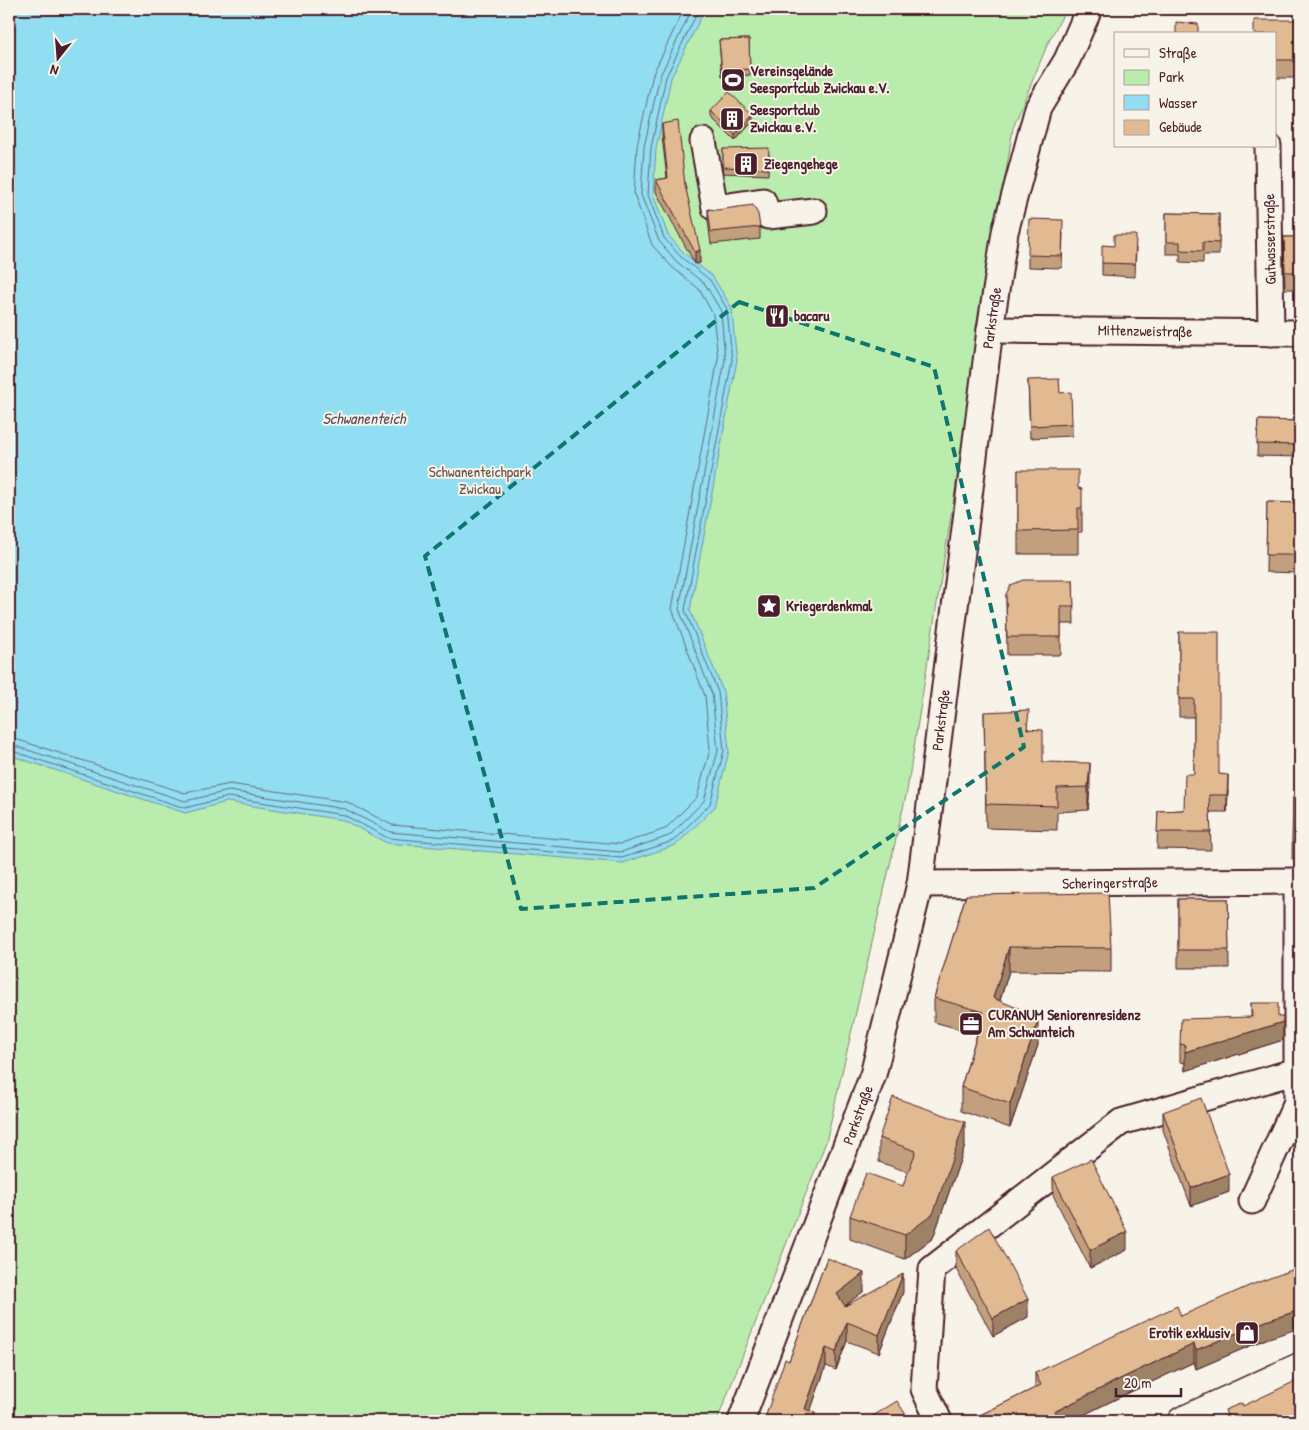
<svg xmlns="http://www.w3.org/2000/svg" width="1309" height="1430" font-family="'Patrick Hand',sans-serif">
<rect width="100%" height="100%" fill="#f7f3e8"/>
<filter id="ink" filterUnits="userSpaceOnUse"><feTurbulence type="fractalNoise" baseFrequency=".02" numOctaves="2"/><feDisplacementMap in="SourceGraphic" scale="10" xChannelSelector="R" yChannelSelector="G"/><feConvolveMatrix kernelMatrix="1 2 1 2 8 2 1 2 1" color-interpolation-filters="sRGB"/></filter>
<g filter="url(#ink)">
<path fill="#baedad" stroke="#82866c" d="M9,9H1066L1048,43L1013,128L907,791L826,1142L717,1421H9Z"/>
<path fill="#91ddf1" stroke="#7591a2" d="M9,9H705L671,78L656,149L653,194L668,235L684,253L713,277L732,308L734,334L737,360L690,610L723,691L729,751L715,807L676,845L623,863L387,843L343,820L227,802L185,813L9,755Z"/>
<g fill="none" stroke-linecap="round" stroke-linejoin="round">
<g stroke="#666b7a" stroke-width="1">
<path d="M9,737L185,793L230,784L347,802L392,825L621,844L665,829L697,797L710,750L705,696L672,609L718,359L713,314L699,289L672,267L652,245L634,194L637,146L653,74L684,9"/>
<path d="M9,744L185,801L229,791L345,809L390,832L621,852L669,836L704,801L718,751L712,694L679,609L725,360L721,311L705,284L677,262L659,241L641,195L644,147L660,76L692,9"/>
<path d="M9,750L185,808L228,797L344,815L388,838L622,858L673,841L710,804L724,751L718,692L685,610L732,360L727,309L710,280L681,257L664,238L648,195L651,148L666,77L699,9"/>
</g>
<defs>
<g id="minor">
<path d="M703,141L715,208L763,201L768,216L814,211"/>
<path d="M1268,146L1271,333"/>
<path d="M990,330L1300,333"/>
<path d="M920,884L1300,881"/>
<path d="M1252,1201L1297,1102V881"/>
<path d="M741,1421L873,1075L920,884L990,330L1005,232L1038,108L1067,60L1089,9"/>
<path d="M939,1421L924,1389L932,1269L1121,1122L1297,1071"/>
</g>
<path id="major" d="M1182,1421L1300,1367"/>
</defs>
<use href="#minor" stroke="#4a1f2b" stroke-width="29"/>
<use href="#major" stroke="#4a1f2b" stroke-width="31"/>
<use href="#minor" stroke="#f7f3e8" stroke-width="25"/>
<use href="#major" stroke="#f7f3e8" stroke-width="28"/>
</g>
<g fill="#c2a07e" stroke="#4a1f2b">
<path d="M1300,20V78H1275V34Z"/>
<path d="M749,39L750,75L722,77L719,40Z"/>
<path d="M711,111L753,121L735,141L711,117Z"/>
<path d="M662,124L685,185L700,263L695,264L656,192V180L667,178L662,136Z"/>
<path d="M723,149L769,154L768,175L723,173Z"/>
<path d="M708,209L760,227V239L711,244L708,221Z"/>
<path d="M1166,213L1219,214V255H1203V263L1180,262V254H1166Z"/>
<path d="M1063,233L1062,268L1028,267V255Z"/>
<path d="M1284,237H1300V289H1285Z"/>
<path d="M1136,248L1135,277L1102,275V263Z"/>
<path d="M1028,380L1060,393L1072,424V436L1030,438Z"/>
<path d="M1258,420L1300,421V457L1257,456Z"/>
<path d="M1018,470L1078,488L1082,508V532H1078V554H1018Z"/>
<path d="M1267,502L1300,503V573L1266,572Z"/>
<path d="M1073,580L1074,624H1061V655H1007L1006,594Z"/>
<path d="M1179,632L1219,774L1228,792L1227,812H1210L1211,850L1157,849L1158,811L1184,810L1194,774V717H1179Z"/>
<path d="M984,712L1029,729L1043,762L1090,787L1088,810L1057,812V830L986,828Z"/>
<path d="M1293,797H1300V860L1292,859Z"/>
<path d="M966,895L1111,948V972L1009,971L1000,1001L1027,1018L1038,1045L1010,1128L961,1111V1087L977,1034L934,1022V998Z"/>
<path d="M1178,899H1228L1229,968H1178Z"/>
<path d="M1251,1003L1278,1017L1283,1040L1185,1071V1063L1180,1062V1044L1251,1017Z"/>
<path d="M1163,1112L1229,1192L1191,1206L1163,1130Z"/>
<path d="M879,1138L965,1146L933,1238L905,1259L850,1239V1216L903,1186L908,1172L879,1162Z"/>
<path d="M1053,1177L1127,1250L1090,1268L1053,1195Z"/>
<path d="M956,1251L1028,1317L993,1336L956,1269Z"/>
<path d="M827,1258L864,1291L845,1305L903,1292L879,1353L847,1341L836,1370L826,1366L810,1411L815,1421H764L789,1361Z"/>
<path d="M1181,1316L1266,1339L1196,1369L1194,1362L1124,1395L1071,1421H970V1420L1035,1388V1373Z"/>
</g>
<g fill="#9e8266" stroke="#4a1f2b">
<path d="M753,115V121L735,141V135Z"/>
<path d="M700,250V263L695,264V252Z"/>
<path d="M1090,763V787L1088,810V787Z"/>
<path d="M1228,775V792L1227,812V795Z"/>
<path d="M1009,947V971L993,1022V998Z"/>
<path d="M1038,1021V1045L1010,1128V1104Z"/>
<path d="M1283,1022V1040L1185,1071V1052Z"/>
<path d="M965,1122V1146L933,1238L905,1259V1235Z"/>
<path d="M1229,1174V1192L1191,1206V1188Z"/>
<path d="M1127,1232V1250L1090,1268V1250Z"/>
<path d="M864,1273V1291L837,1312V1294Z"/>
<path d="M903,1274V1292L879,1353V1335Z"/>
<path d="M1028,1299V1317L993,1336V1318Z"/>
<path d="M1300,1310V1328L1266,1339L1196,1369V1350L1266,1321Z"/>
<path d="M847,1322V1341L836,1370V1352Z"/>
<path d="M1194,1344V1362L1124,1395L1071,1421H1054V1412L1124,1377Z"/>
<path d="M826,1348V1366L807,1421L805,1409Z"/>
<path d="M815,1413V1421H812Z"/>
</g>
<g fill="#e2ba92" stroke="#4a1f2b">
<path d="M1254,20H1300V60H1275V34H1254Z"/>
<path d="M1176,22L1198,24V34H1176Z"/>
<path d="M749,39L750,69L722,71L719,40Z"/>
<path d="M729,92L753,115L735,135L711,111Z"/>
<path d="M678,121L685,185L700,250L695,252L656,180L668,178L662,124Z"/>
<path d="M769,148L768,169L723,167V149Z"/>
<path d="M753,205L758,214L760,227L711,232L708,209L717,210Z"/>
<path d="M1166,213L1219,214V243L1203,242V251L1180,250V242H1166Z"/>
<path d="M1029,219L1063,220L1062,256L1028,255Z"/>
<path d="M1114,235H1136L1135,264L1102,263V245L1114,246Z"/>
<path d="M1284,237H1300V272H1285Z"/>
<path d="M1059,379L1060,393L1071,392L1072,424L1030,426L1028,380Z"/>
<path d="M1258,420L1300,421V445L1257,444Z"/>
<path d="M1018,470H1078V488L1082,489V508H1078V530L1018,531Z"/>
<path d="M1267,502L1300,503V555H1266Z"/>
<path d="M1023,580H1073L1074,606H1061V637H1007L1006,594L1011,585Z"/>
<path d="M1179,632H1219V774L1228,775L1227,795H1209L1211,832H1157L1158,811L1184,810L1185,774H1194V699H1179Z"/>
<path d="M1029,710L1027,729L1043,730V762L1090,763L1088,787L1057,788V806L986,804L984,712Z"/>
<path d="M1293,797H1300V841H1292Z"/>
<path d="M1108,893L1111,948L1009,947L993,998L1027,1012L1025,1017L1038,1021L1010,1104L961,1087L984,1012L934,998L966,895Z"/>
<path d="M1178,899H1228L1229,950H1178Z"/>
<path d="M1251,1003H1278V1017H1283V1022L1185,1052V1045L1180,1044L1181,1019L1252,1017Z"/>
<path d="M893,1097L965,1122L933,1214L905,1235L850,1216L866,1173L903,1186L916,1151L879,1138Z"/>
<path d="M1201,1098L1229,1174L1191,1188L1163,1112Z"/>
<path d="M1091,1159L1127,1232L1090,1250L1053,1177Z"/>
<path d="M989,1227L1028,1299L993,1318L956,1251Z"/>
<path d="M827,1258L864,1273L837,1294L845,1306L903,1274L879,1335L847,1322L836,1352L826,1348L805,1409L815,1413L812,1421H764L785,1359L789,1361Z"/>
<path d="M1300,1267V1310L1266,1321L1196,1350L1194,1344L1124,1377L1054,1412L1059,1421H970V1420L1041,1385L1035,1373L1177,1306L1181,1316L1251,1285Z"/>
<path d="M1300,1379V1421H1212L1227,1415L1225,1410L1242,1403L1243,1406Z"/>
<path d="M897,1401L910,1421H865Z"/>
</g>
</g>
<path fill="none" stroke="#0f766e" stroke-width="4" stroke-dasharray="10 6" stroke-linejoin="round" d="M739,302L934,367L1024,747L814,888L521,909L425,556Z"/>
<defs>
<symbol id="stadium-square" viewBox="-11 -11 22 22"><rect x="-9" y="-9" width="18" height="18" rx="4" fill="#4a1f2b" stroke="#f7f3e8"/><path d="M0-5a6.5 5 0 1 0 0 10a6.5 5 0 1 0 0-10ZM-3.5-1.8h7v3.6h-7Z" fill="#fff"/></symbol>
<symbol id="building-square" viewBox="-11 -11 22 22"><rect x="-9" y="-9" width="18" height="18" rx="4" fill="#4a1f2b" stroke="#f7f3e8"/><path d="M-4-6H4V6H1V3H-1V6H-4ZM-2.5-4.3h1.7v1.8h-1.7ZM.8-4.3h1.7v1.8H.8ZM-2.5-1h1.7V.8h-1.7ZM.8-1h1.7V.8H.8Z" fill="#fff"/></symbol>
<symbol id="restaurant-square" viewBox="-11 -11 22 22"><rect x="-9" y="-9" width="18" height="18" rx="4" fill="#4a1f2b" stroke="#f7f3e8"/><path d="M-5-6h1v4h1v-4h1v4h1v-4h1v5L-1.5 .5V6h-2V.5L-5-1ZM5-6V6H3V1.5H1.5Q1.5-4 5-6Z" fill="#fff"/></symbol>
<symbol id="sight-square" viewBox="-11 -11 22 22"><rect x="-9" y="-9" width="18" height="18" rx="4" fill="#4a1f2b" stroke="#f7f3e8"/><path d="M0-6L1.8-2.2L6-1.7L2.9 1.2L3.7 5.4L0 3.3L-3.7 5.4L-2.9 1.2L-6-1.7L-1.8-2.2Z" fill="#fff"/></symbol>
<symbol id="office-square" viewBox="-11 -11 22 22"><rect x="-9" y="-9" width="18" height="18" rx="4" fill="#4a1f2b" stroke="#f7f3e8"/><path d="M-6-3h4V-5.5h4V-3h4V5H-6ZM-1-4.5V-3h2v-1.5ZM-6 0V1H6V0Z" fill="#fff"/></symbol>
<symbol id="shop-square" viewBox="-11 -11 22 22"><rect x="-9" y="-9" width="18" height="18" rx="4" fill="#4a1f2b" stroke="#f7f3e8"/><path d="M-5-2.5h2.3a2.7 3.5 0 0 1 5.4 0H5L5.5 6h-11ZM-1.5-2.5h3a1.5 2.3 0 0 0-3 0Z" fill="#fff"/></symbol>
</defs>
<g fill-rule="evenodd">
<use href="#stadium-square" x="719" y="66" width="28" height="28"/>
<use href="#building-square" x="718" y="105" width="28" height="28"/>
<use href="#building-square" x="732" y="150" width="28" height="28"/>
<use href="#restaurant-square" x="763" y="302" width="28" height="28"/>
<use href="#sight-square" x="755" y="592" width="28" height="28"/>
<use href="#office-square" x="957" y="1010" width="28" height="28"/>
<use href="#shop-square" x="1233" y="1319" width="28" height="28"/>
</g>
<g text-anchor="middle" stroke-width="4" stroke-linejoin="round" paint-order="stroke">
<g font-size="15" font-weight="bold" fill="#4a1f2b" stroke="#f7f3e8" text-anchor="start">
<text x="750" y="76">Vereinsgelände<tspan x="750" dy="17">Seesportclub Zwickau e.V.</tspan></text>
<text x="750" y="115">Seesportclub<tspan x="750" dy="17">Zwickau e.V.</tspan></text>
<text x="764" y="169">Ziegengehege</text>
<text x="794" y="321">bacaru</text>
<text x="786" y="611">Kriegerdenkmal</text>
<text x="988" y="1020">CURANUM Seniorenresidenz<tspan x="988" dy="17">Am Schwanteich</tspan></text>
<text x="1230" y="1338" text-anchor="end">Erotik exklusiv</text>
</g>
<g font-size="15" fill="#4a1f2b" stroke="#f7f3e8">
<text transform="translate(1270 239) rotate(-91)" y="5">Gutwasserstraße</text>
<text transform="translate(992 318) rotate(-82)" y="5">Parkstraße</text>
<text transform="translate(1145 331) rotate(1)" y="5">Mittenzweistraße</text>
<text transform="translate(941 720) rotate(-83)" y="5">Parkstraße</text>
<text transform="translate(1110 883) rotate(-1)" y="5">Scheringerstraße</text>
<text transform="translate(858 1115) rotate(-70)" y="5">Parkstraße</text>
</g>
<g font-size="15" fill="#66524c" stroke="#f7f3e8">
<text x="480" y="477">Schwanenteichpark<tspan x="480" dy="17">Zwickau</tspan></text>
</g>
<g font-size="16" font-style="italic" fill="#5c4e5c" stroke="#f7f3e8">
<text x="364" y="424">Schwanenteich</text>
</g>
</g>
<rect width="1309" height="1430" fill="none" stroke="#f7f3e8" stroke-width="30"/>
<rect x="15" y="15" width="1279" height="1400" fill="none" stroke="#4a1f2b" stroke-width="2" filter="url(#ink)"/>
<rect x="1114" y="32" width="162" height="115" fill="#f7f3e8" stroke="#b29e9c"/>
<rect x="1124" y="49" width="25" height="8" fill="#f7f3e8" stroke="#b29e9c"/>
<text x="1159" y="58" font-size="15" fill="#4a1f2b">Straße</text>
<rect x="1124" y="70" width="25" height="15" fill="#baedad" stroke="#b29e9c"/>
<text x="1159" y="82" font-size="15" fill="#4a1f2b">Park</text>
<rect x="1124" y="95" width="25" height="15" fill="#91ddf1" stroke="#b29e9c"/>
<text x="1159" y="108" font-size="15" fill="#4a1f2b">Wasser</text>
<rect x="1124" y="120" width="25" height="15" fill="#e2ba92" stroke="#b29e9c"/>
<text x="1159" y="132" font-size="15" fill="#4a1f2b">Gebäude</text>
<g transform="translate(58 58) rotate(197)" stroke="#f7f3e8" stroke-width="4" paint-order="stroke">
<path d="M0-4L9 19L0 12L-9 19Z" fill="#4a1f2b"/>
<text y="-8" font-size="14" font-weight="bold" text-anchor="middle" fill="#4a1f2b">N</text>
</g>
<path d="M1116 1388v8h65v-8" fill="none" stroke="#4a1f2b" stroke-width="2.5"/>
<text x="1124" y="1388" font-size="15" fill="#4a1f2b" stroke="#f7f3e8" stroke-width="4" paint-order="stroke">20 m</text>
</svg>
